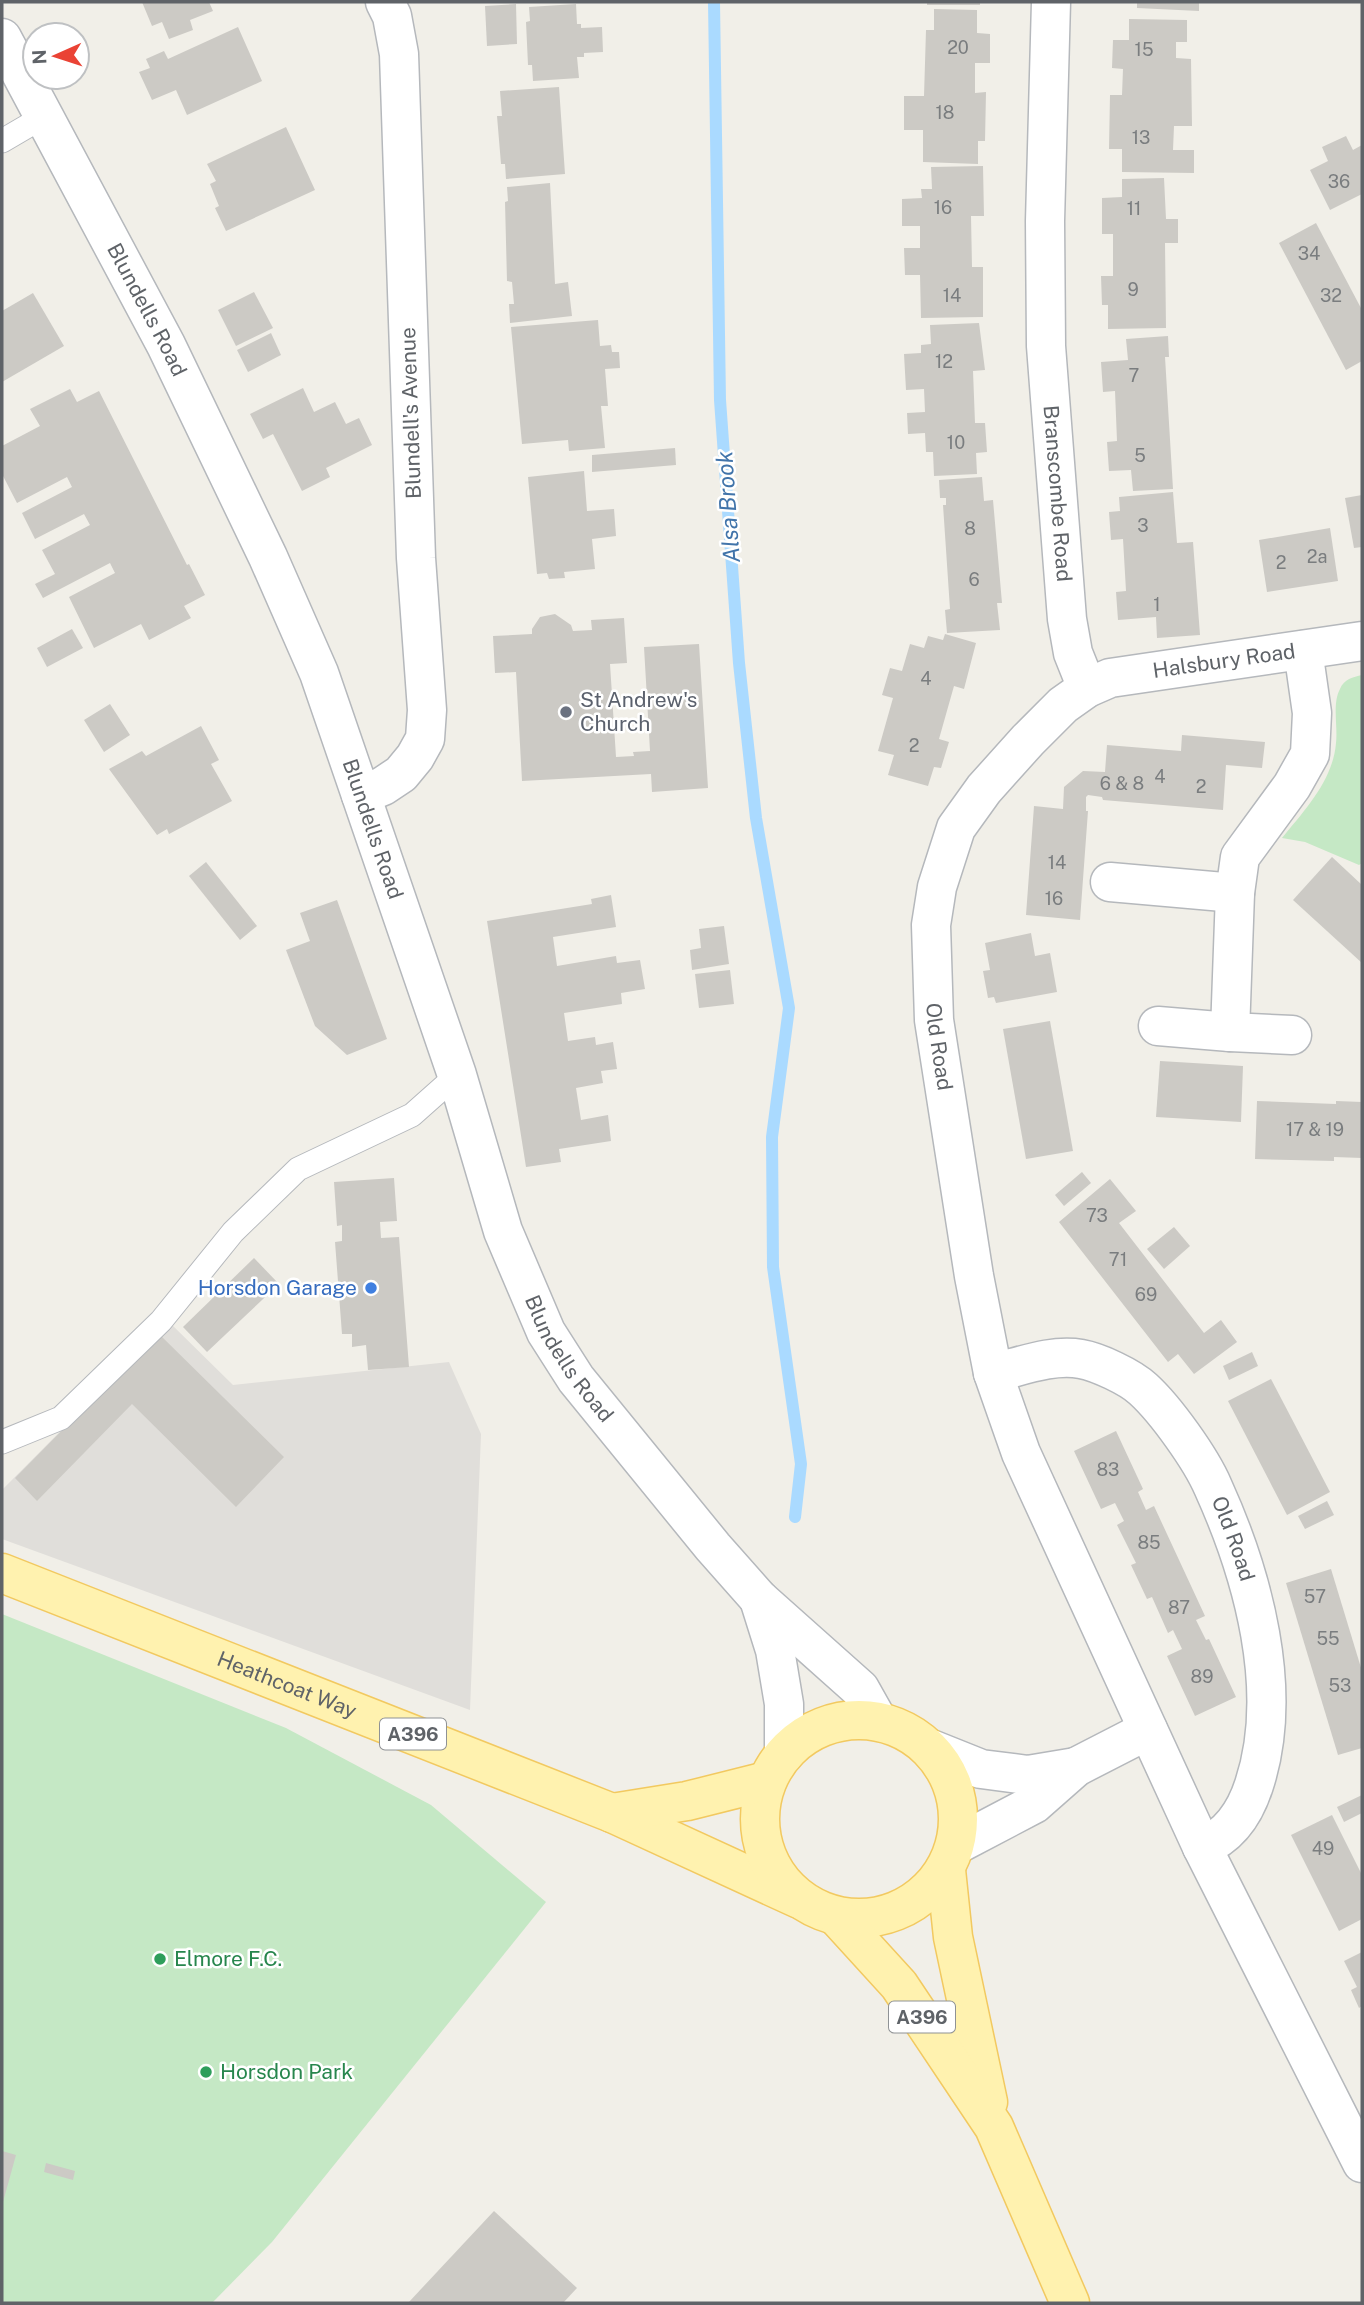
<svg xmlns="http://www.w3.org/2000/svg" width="1364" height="2305" font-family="'Public Sans',sans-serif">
<rect width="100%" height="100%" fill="#f1efe8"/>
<path fill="#e0deda" d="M169,1322L233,1385L449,1362L481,1434L470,1710L2,1539V1490Z"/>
<g fill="#c5e8c5">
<path d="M1362,675V863L1359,865L1305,842L1282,838C1305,810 1333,780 1336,743C1338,726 1332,704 1340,689C1344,679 1353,677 1362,675Z"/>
<path d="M2,1614L286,1728L431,1805L546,1902L272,2242L212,2303H2Z"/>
</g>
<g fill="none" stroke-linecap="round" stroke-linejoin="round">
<path stroke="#aadaff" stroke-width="12" d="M714,2L720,400L739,663L756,818L789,1008L772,1137L773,1267L801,1464L795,1517"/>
</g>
<g fill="#cccac5">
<path d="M142,2H209L213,11L190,20L193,30L169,39L162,22L152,26Z"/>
<rect x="927" y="2" width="53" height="3"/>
<path d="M1137,2H1199V11L1137,8Z"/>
<path d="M516,4L517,44L487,46L485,6Z"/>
<path d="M576,4L577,24H581V28L602,27L603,52L584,53V57H577L579,78L533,81L532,65H528L526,22L530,21L529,7Z"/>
<path d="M934,9L977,10V33L990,34V63H975V93L986,92L985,141H978V164L923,162V130H904V96H924L926,30H934Z"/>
<path d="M1129,19L1187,20V42H1176V58L1191,59L1192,126H1174L1173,150H1194V173L1122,172V149H1109L1110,95H1122L1123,69L1112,68L1113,40H1129Z"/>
<path d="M238,27L262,81L187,115L176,90L152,100L139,72L150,68L146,59L164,51L168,59Z"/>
<path d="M559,87L565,174L506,179L505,164H501L497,116H502L500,91Z"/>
<path d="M286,127L315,190L226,231L215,208L219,206L210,184L216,181L207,164Z"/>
<path d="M1346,136L1353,150L1362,145V194L1330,210L1310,170L1328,161L1322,147Z"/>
<path d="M983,166L984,216H971L972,267H983V317L921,318L920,275H905L904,248H920V226H902V199L922,198L921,189H932L931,167Z"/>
<path d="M1164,178L1166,219H1178V243H1165L1166,328L1108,329V305H1102L1101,276H1113V234H1102V198L1122,197V179Z"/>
<path d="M550,183L555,284L568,282L572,316L510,323L509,304H514L512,282L507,281L505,202L508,201L507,187Z"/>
<path d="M1316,223L1362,310V361L1346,370L1279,243Z"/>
<path d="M254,292L273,328L236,346L218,310Z"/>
<path d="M33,293L64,346L2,382V311Z"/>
<path d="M598,320L600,346L611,345L612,352H619L620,368L605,369L608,406H601L605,448L569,451L568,440L522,444L511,327Z"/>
<path d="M979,323L985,370L973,371L975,423H985L987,452L976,453L977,474L934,476L933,452H926L925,433L908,434L907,413L925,412L924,389L906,390L904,354L921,353V345L931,344L930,325Z"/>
<path d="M271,333L281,355L248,372L237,350Z"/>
<path d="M1168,336L1169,357H1165L1173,489L1133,491L1131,470L1109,471L1107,442L1117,441L1115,391L1103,392L1101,362L1128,360L1126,339Z"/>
<path d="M303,388L314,412L335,402L346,424L359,418L372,445L326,468L330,477L302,491L273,434L263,439L250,414Z"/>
<path d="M70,389L77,402L99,391L187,565L189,564L205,595L184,606L191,618L149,640L141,624L94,648L69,597L115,573L110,563L43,598L35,584L55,574L42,550L90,525L84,514L35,539L22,513L72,487L67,477L17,503L2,474V446L40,426L30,409Z"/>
<path d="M675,448L676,465L592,472V455Z"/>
<path d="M584,471L587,511L614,509L616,536L592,539L595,569L564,572L565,578L549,579L547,573L537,574L528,477Z"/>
<path d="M982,477L984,501L993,500L1002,603H997L1000,630L947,633L945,610L950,609L943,505H946V498H940L939,480Z"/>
<path d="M1173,492L1177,543L1193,542L1200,635L1157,638L1156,617L1118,620L1116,592L1126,591L1123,539L1111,540L1109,512L1120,511L1119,497Z"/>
<path d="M1362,495V547L1354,548L1345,498Z"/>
<path d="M1330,528L1338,581L1267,592L1259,540Z"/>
<path d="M555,614L571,625L573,631L592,630L591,620L624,618L627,663L610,664L616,757L634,756L633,752L650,751L644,647L699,644L708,788L652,792L651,774L522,781L516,672L495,673L493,636L532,634V629L540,617Z"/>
<path d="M72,629L83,648L47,667L37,648Z"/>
<path d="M945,634L976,643L964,689L954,686L939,739L949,742L941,768L934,767L928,786L888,775L894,755L878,751L893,698L882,695L890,668L902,671L910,644L924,648L928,636L943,640Z"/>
<path d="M110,704L130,735L104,752L84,720Z"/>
<path d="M201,726L219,760L211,764L232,801L169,834L167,829L157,835L109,769L142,751L146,756Z"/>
<path d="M1182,735L1265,742L1262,768L1226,765L1223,810L1103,800L1102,797L1088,795L1086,797V811H1088L1080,920L1026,915L1034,806L1063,809L1064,787L1083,771L1105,772L1107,745L1181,751Z"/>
<path d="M1332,857L1362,885V963L1293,900Z"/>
<path d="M206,862L257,926L240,940L189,876Z"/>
<path d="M611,895L616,927L553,937L557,966L616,956L617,963L640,960L645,989L621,993L622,1004L564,1013L568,1041L595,1037L596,1045L613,1042L617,1069L601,1071L603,1083L576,1088L581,1120L608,1115L611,1141L559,1149L561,1162L526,1167L487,921L592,904L591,899Z"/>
<path d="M337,900L387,1039L347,1055L315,1026L286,950L310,941L300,913Z"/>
<path d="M724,926L729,964L692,970L690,950L701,948L699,929Z"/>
<path d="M1031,933L1035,956L1050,953L1057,992L996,1003L994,997L988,998L983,971L990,970L985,943Z"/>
<path d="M730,970L734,1004L699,1008L695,974Z"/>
<path d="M1050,1021L1073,1151L1026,1159L1003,1029Z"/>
<path d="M1160,1061L1243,1066L1241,1122L1156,1117Z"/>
<path d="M1257,1101L1336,1104V1101L1362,1102V1158L1334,1157V1161L1255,1159Z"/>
<path d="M1082,1172L1091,1183L1064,1206L1055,1195Z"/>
<path d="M394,1178L397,1221L380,1222L381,1238L399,1237L409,1367L368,1370L366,1345L352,1347V1334H342L335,1242L342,1241V1225L337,1226L334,1182Z"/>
<path d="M1110,1179L1136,1211L1119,1223L1204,1333L1221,1320L1237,1342L1194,1374L1178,1354L1168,1362L1059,1222Z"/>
<path d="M1174,1227L1190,1246L1164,1269L1147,1249Z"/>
<path d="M254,1258L279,1284L207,1352L183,1327Z"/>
<path d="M158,1333L284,1457L236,1507L132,1404L37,1501L15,1478Z"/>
<path d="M1252,1352L1258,1366L1229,1380L1223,1366Z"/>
<path d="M1271,1379L1330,1492L1287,1515L1228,1401Z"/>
<path d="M1116,1431L1143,1489L1138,1492L1146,1510L1154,1506L1205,1616L1196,1620L1206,1640L1209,1639L1236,1697L1195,1716L1167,1656L1182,1649L1173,1630L1168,1633L1152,1597L1147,1599L1131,1565L1136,1563L1117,1525L1124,1521L1115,1503L1101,1509L1074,1451Z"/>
<path d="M1327,1501L1334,1515L1305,1529L1298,1516Z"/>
<path d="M1331,1569L1362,1671V1748L1338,1755L1286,1583Z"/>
<path d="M1362,1795V1813L1344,1822L1337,1807Z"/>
<path d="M1332,1815L1362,1875V1919L1339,1931L1291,1835Z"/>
<path d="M1362,1952V2006L1359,2008L1351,1990L1357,1987L1344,1961Z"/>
<path d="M2,2151L16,2155L3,2202H2Z"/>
<path d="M46,2163L75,2171L73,2180L44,2172Z"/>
<path d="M494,2211L577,2288L563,2303H408Z"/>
</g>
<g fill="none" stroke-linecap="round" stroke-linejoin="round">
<defs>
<g id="service">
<path d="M2,141L43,117"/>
<path d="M2,1442L61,1418L161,1321L233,1232L298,1169L412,1115L457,1075"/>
</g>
<g id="minor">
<path id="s1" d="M1051,2L1045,221L1046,346L1067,619L1073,653L1087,688"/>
<path id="s2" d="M1362,641L1110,678L1087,688L1063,705L1028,740L984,789L956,828L937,887L931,925L934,1020L974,1276L993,1373L1021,1453L1202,1847L1362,2163"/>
<path d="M361,795L383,786L401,774L415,757L425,739L427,710L416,558L399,54L392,16L385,2"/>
<path d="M1110,882L1235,893"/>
<path d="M1158,1026L1230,1032"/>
<path d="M1292,1035L1230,1032L1235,893L1240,857L1292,786L1310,754L1312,713L1303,650"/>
<path id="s3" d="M993,1373C1022,1366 1052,1354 1081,1359C1098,1362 1130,1377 1143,1389C1166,1410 1201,1459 1213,1487C1253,1575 1285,1691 1254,1785C1245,1813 1230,1836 1202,1847"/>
</g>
<g id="tertiary">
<path id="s4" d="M2,38L166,345L268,557L319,673L457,1075L503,1231L546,1332L576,1379L713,1547L759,1599L860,1689L878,1721"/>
<path d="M759,1599L775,1650L784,1704V1754"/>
<path d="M931,1749L981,1769L1028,1775L1076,1767"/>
<path d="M956,1845L1034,1804L1076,1767L1148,1730"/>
</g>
<g id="primary">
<path id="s5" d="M2,1573L612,1813L799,1899"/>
<circle cx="859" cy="1819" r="99"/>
<path d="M612,1813L687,1801L767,1781"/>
<path d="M946,1870L953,1937L988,2102"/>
<path d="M837,1917L899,1985L994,2127L1070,2303"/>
</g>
</defs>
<use href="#service" stroke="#b5b8bc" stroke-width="25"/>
<use href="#minor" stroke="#b5b8bc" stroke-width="41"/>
<use href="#tertiary" stroke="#b5b8bc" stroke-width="41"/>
<use href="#primary" stroke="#f2c960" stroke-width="41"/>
<use href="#service" stroke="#fff" stroke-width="23"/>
<use href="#minor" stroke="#fff" stroke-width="38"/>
<use href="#tertiary" stroke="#fff" stroke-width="38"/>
<use href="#primary" stroke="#fff2af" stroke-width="38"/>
</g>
<circle fill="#6b7280" stroke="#fff" stroke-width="2.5" cx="566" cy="712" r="7"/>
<circle fill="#3f7fe0" stroke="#fff" stroke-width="2.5" cx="371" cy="1288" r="7"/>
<g fill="#2e9e5b" stroke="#fff" stroke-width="2.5">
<circle cx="160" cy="1959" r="7"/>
<circle cx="206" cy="2072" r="7"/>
</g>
<g text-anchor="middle" stroke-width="5" stroke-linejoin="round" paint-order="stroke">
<g font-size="18" fill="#7a7d7f">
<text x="958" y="54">20</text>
<text x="1144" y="56">15</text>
<text x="945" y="119">18</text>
<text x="1141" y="144">13</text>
<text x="1339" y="188">36</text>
<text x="943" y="214">16</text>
<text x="1134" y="215">11</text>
<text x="1309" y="260">34</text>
<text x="1133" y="296">9</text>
<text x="952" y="302">14</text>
<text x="1331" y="302">32</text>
<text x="944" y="368">12</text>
<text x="1134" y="382">7</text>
<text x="956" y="449">10</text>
<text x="1140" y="462">5</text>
<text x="1143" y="532">3</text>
<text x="970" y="535">8</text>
<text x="1317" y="563">2a</text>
<text x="1281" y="569">2</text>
<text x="974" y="586">6</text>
<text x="1157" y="611">1</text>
<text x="926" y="685">4</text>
<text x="914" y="752">2</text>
<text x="1160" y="783">4</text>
<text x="1122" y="790">6 &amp; 8</text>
<text x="1201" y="793">2</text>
<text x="1057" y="869">14</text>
<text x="1054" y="905">16</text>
<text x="1315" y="1136">17 &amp; 19</text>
<text x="1097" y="1222">73</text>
<text x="1118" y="1266">71</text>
<text x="1146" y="1301">69</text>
<text x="1108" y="1476">83</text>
<text x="1149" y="1549">85</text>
<text x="1315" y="1603">57</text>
<text x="1179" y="1614">87</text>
<text x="1328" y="1645">55</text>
<text x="1202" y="1683">89</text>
<text x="1340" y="1692">53</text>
<text x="1323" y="1855">49</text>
</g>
<g fill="#fff" stroke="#8f9295" stroke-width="2">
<rect x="380" y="1718.5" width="66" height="31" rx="5"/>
<rect x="889" y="2001.5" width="66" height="31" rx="5"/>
</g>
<g font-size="19" font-weight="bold" fill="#5f6368">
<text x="413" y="1741">A396</text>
<text x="922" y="2024">A396</text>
</g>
<g font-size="21" fill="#5f6368" stroke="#fff">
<text dy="7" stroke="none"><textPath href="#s4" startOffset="308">Blundells Road</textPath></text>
<text transform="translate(411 413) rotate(-92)" y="7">Blundell's Avenue</text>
<text dy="7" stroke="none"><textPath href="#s1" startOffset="492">Branscombe Road</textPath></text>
<text transform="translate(1224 661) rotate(-8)" y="7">Halsbury Road</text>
<text dy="7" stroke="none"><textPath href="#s4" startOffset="875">Blundells Road</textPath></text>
<text dy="7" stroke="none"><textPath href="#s2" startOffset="695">Old Road</textPath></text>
<text dy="7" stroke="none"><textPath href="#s4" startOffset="1442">Blundells Road</textPath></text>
<text dy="7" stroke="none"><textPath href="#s3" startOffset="336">Old Road</textPath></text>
<text dy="7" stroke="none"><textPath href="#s5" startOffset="306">Heathcoat Way</textPath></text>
</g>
<g font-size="21" fill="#5b616d" stroke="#fff" text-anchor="start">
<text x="580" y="707">St Andrew's<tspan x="580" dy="24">Church</tspan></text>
</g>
<g font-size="21" fill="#366cbe" stroke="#fff" text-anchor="end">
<text x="357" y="1295">Horsdon Garage</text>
</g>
<g font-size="21" fill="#27864d" stroke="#fff" text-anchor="start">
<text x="174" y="1966">Elmore F.C.</text>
<text x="220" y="2079">Horsdon Park</text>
</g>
<g font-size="23" font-style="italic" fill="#4174aa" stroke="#fff">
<text transform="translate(728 507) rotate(-94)" y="8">Alsa Brook</text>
</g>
</g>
<rect width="1364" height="2305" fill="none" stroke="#5f6368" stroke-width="7"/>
<g transform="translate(56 56) rotate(267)"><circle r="33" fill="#ffffff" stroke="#bfc1c3" stroke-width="2"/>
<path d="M0-5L12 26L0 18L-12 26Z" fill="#ea4335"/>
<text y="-10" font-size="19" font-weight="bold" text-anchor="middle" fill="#5f6368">N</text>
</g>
</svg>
